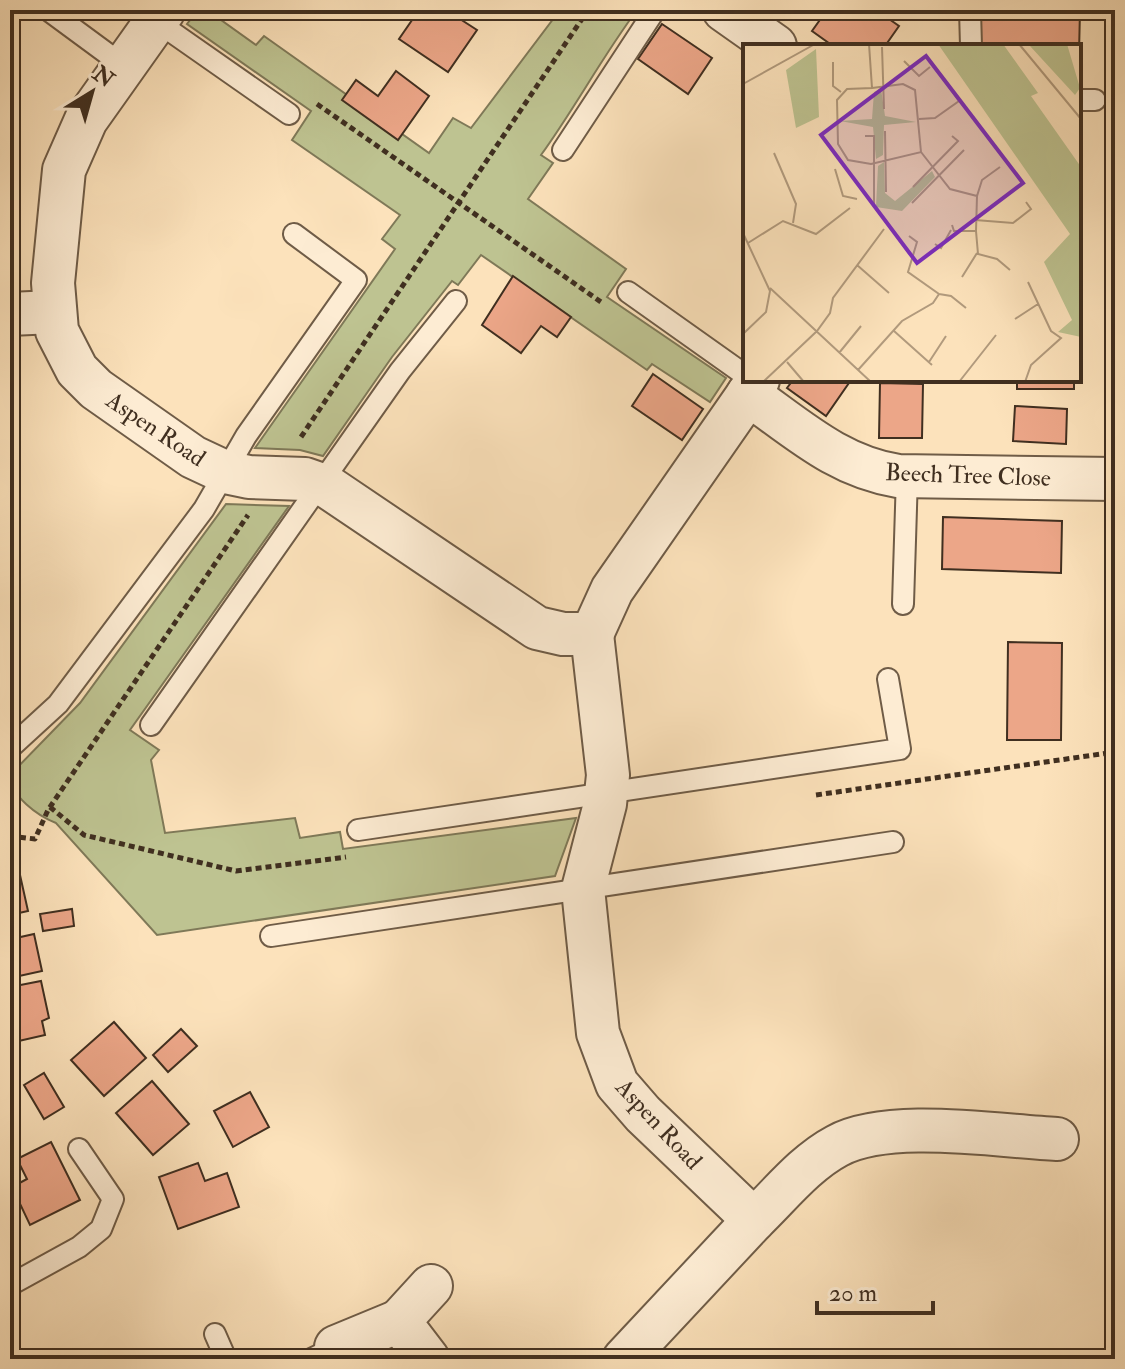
<svg xmlns="http://www.w3.org/2000/svg" width="1125" height="1369" font-family="'IM FELL Double Pica',serif">
<rect width="100%" height="100%" fill="#fce2bb"/>
<filter id="stains"><feTurbulence type="fractalNoise" baseFrequency=".0025" numOctaves="4"/><feColorMatrix values="0 0 0 0 .2 0 0 0 0 .09 0 0 0 0 .02 0 0 0 .5 -.17"/></filter>
<radialGradient id="worn" r=".72"><stop offset=".6" stop-color="#630" stop-opacity="0"/><stop offset="1" stop-color="#630" stop-opacity=".3"/></radialGradient>
<g fill="#bec391" stroke="#7f7958" stroke-width="2">
<path d="M198,10H207L256,45L264,36L429,153L453,118L471,128L560,10H637C602,57 575,108 541,155L553,163L528,199L626,269L607,297L726,378L710,402L652,364L647,370L481,255L458,285L452,281L392,357L323,456L300,450L255,448L395,249L382,239L400,215L292,140L311,111L187,24Z"/>
<path d="M226,504L289,506L130,730L159,750L151,760L165,833L295,818L300,838L340,832L343,849L576,818L555,876L157,935L56,823C38,816 10,796 10,775L80,703Z"/>
</g>
<g fill="#eca688" stroke="#402f20" stroke-width="2">
<path d="M419,10H446L477,30L448,72L399,39Z"/>
<path d="M827,10H876L899,26L885,46H833L812,31Z"/>
<path d="M970,10H1080L1079,53V46L974,45Z"/>
<path d="M662,24L712,58L688,94L638,59Z"/>
<path d="M396,71L429,96L398,140L342,100L356,80L378,96Z"/>
<path d="M1079,269H1081L1082,332H1079Z"/>
<path d="M513,276L571,317L557,337L541,326L521,353L482,325Z"/>
<path d="M653,374L703,409L682,440L632,406Z"/>
<path d="M793,380H851L826,416L787,388Z"/>
<rect x="1017" y="380" width="57" height="9"/>
<path d="M880,383L923,384L922,438H879Z"/>
<path d="M1015,406L1067,409L1066,444L1013,441Z"/>
<path d="M943,517L1062,521L1061,573L942,569Z"/>
<path d="M1008,642L1062,643L1061,740H1007Z"/>
<path d="M20,875L28,911L10,915V877Z"/>
<path d="M72,909L74,926L43,931L40,914Z"/>
<path d="M13,924L16,938L34,934L42,971L10,978V925Z"/>
<path d="M41,981L49,1018L42,1021L45,1035L10,1043V987Z"/>
<path d="M114,1022L146,1058L104,1096L71,1060Z"/>
<path d="M181,1029L197,1046L168,1072L153,1055Z"/>
<path d="M44,1073L64,1107L44,1119L24,1085Z"/>
<path d="M152,1081L189,1124L153,1155L116,1113Z"/>
<path d="M250,1092L269,1127L233,1147L214,1111Z"/>
<path d="M51,1142L80,1200L30,1225L12,1187L27,1179L17,1159Z"/>
<path d="M198,1163L205,1181L227,1173L239,1207L178,1229L159,1177Z"/>
</g>
<g fill="none" stroke-linecap="round" stroke-linejoin="round">
<defs>
<g id="service">
<path d="M48,10L124,66"/>
<path d="M970,10L971,46"/>
<path d="M156,21L289,114"/>
<path d="M1079,100H1095"/>
<path d="M563,150L655,10"/>
<path d="M628,292L745,375"/>
<path d="M903,604L907,476"/>
<path d="M151,725L400,371L456,301"/>
<path d="M10,748L58,704L204,509L246,436L356,280L294,234"/>
<path d="M358,830L900,749L888,679"/>
<path d="M271,936L893,842"/>
<path d="M10,1285L79,1247L101,1229L113,1199L79,1149"/>
<path d="M215,1334L226,1359"/>
<path d="M311,1359L336,1347"/>
</g>
<g id="minor">
<path d="M164,10L86,120L64,170L53,283L57,331L77,370L96,389L193,457L225,472L249,477L305,479L328,487L537,628L563,634H592L608,775L605,804L583,889L598,1033L617,1084L643,1114L754,1220C780,1195 805,1163 837,1146C888,1118 997,1136 1057,1139"/>
<path d="M724,10L775,46"/>
<path d="M10,314L53,312"/>
<path d="M748,394C798,429 837,466 898,476L1115,479"/>
<path d="M592,634L612,590L758,380"/>
<path d="M336,1347L399,1321"/>
<path d="M428,1359L399,1321L431,1286"/>
<path d="M624,1359L754,1220"/>
</g>
</defs>
<use href="#service" stroke="#6f5c47" stroke-width="24"/>
<use href="#minor" stroke="#6f5c47" stroke-width="46"/>
<g stroke="#402f20" stroke-width="5" stroke-dasharray="6 4" stroke-linecap="butt">
<path d="M317,104L601,302"/>
<path d="M301,437L588,10"/>
<path d="M816,795L1115,752"/>
<path d="M50,807L84,835L236,871L346,857"/>
<path d="M10,836L35,839L48,810L248,515"/>
</g>
<use href="#service" stroke="#fdecd3" stroke-width="20"/>
<use href="#minor" stroke="#fdecd3" stroke-width="42"/>
</g>
<g text-anchor="middle" stroke-width="8" stroke-linejoin="round" paint-order="stroke">
<g font-size="24" fill="#402f20" stroke="#fdecd3">
<text transform="translate(156 429) rotate(34)" y="8">Aspen Road</text>
<text transform="translate(968 475) rotate(2)" y="8">Beech Tree Close</text>
<text transform="translate(659 1124) rotate(47)" y="8">Aspen Road</text>
</g>
</g>
<g transform="translate(743 44)">
<rect width="338" height="338" fill="#fce2bb"/>
<path d="M195,0H260L295,49L288,52L338,123V293L315,288L329,276L301,218L327,190ZM324,0L337,44L332,51L287,2ZM73,5L76,73L53,84L43,26ZM138,45L142,72L173,78L141,81L140,111L133,115L130,83L97,77L129,75L131,48ZM141,118L142,149L152,157L189,127L192,133L159,167L133,163L135,122Z" fill="#bec391"/>
<path fill="none" stroke="#b19a7d" stroke-width="2" d="M126,0L129,44L104,45L94,56L95,100L105,116L128,120L178,108L207,145L234,152L239,136L257,123M276,0L338,75M139,3L141,65M161,17L176,32L187,23M90,18V42L98,48M0,40L72,0M129,44L160,40L172,46L178,108M176,75L192,74L216,57L201,36M142,87L143,148M122,92H131V161M31,109L53,160L50,179M92,125L100,152L114,155M170,143L215,97L209,92M169,159L221,106M232,176L270,179L288,165L283,158M209,181L211,187H233L234,152M233,187L235,210L254,215L267,226M0,189L27,247L23,268L0,290M5,199L40,177L73,190L107,164M192,200L198,204L208,186M114,221L146,249M219,233L234,209M27,244L128,338M196,250L208,252L223,264M272,275L295,260M151,287L189,321M96,309L118,282M44,318L61,338M186,318L203,292M115,326L159,277L190,259L196,250L165,228L174,198L166,192M20,338L74,287L87,269L90,254L141,185M216,338L253,291M282,338L288,321L318,294L308,287L285,238"/>
<path fill="#7b2cbf" fill-opacity="0.15" stroke="#7b2cbf" stroke-width="4" d="M183,12L280,139L174,219L78,91Z"/>
<rect width="338" height="338" fill="none" stroke="#402f20" stroke-width="4"/>
</g>
<rect width="1125" height="1369" fill="none" stroke="#fce2bb" stroke-width="40"/>
<rect x="12" y="12" width="1101" height="1345" fill="none" stroke="#402f20" stroke-width="4"/>
<rect x="20" y="20" width="1085" height="1329" fill="none" stroke="#402f20" stroke-width="2"/>
<g transform="translate(92 92) rotate(37)" stroke="#fdecd3" stroke-width="6" paint-order="stroke">
<path d="M0-6L14 30L0 20L-14 30Z" fill="#402f20"/>
<text y="-12" font-size="22" font-weight="bold" text-anchor="middle" fill="#402f20">N</text>
</g>
<path d="M817 1301v12h116v-12" fill="none" stroke="#402f20" stroke-width="4"/>
<text x="829" y="1301" font-size="24" fill="#402f20" stroke="#fdecd3" stroke-width="6" paint-order="stroke">20 m</text>
<rect width="100%" height="100%" filter="url(#stains)"/>
<rect width="100%" height="100%" fill="url(#worn)"/>
</svg>
